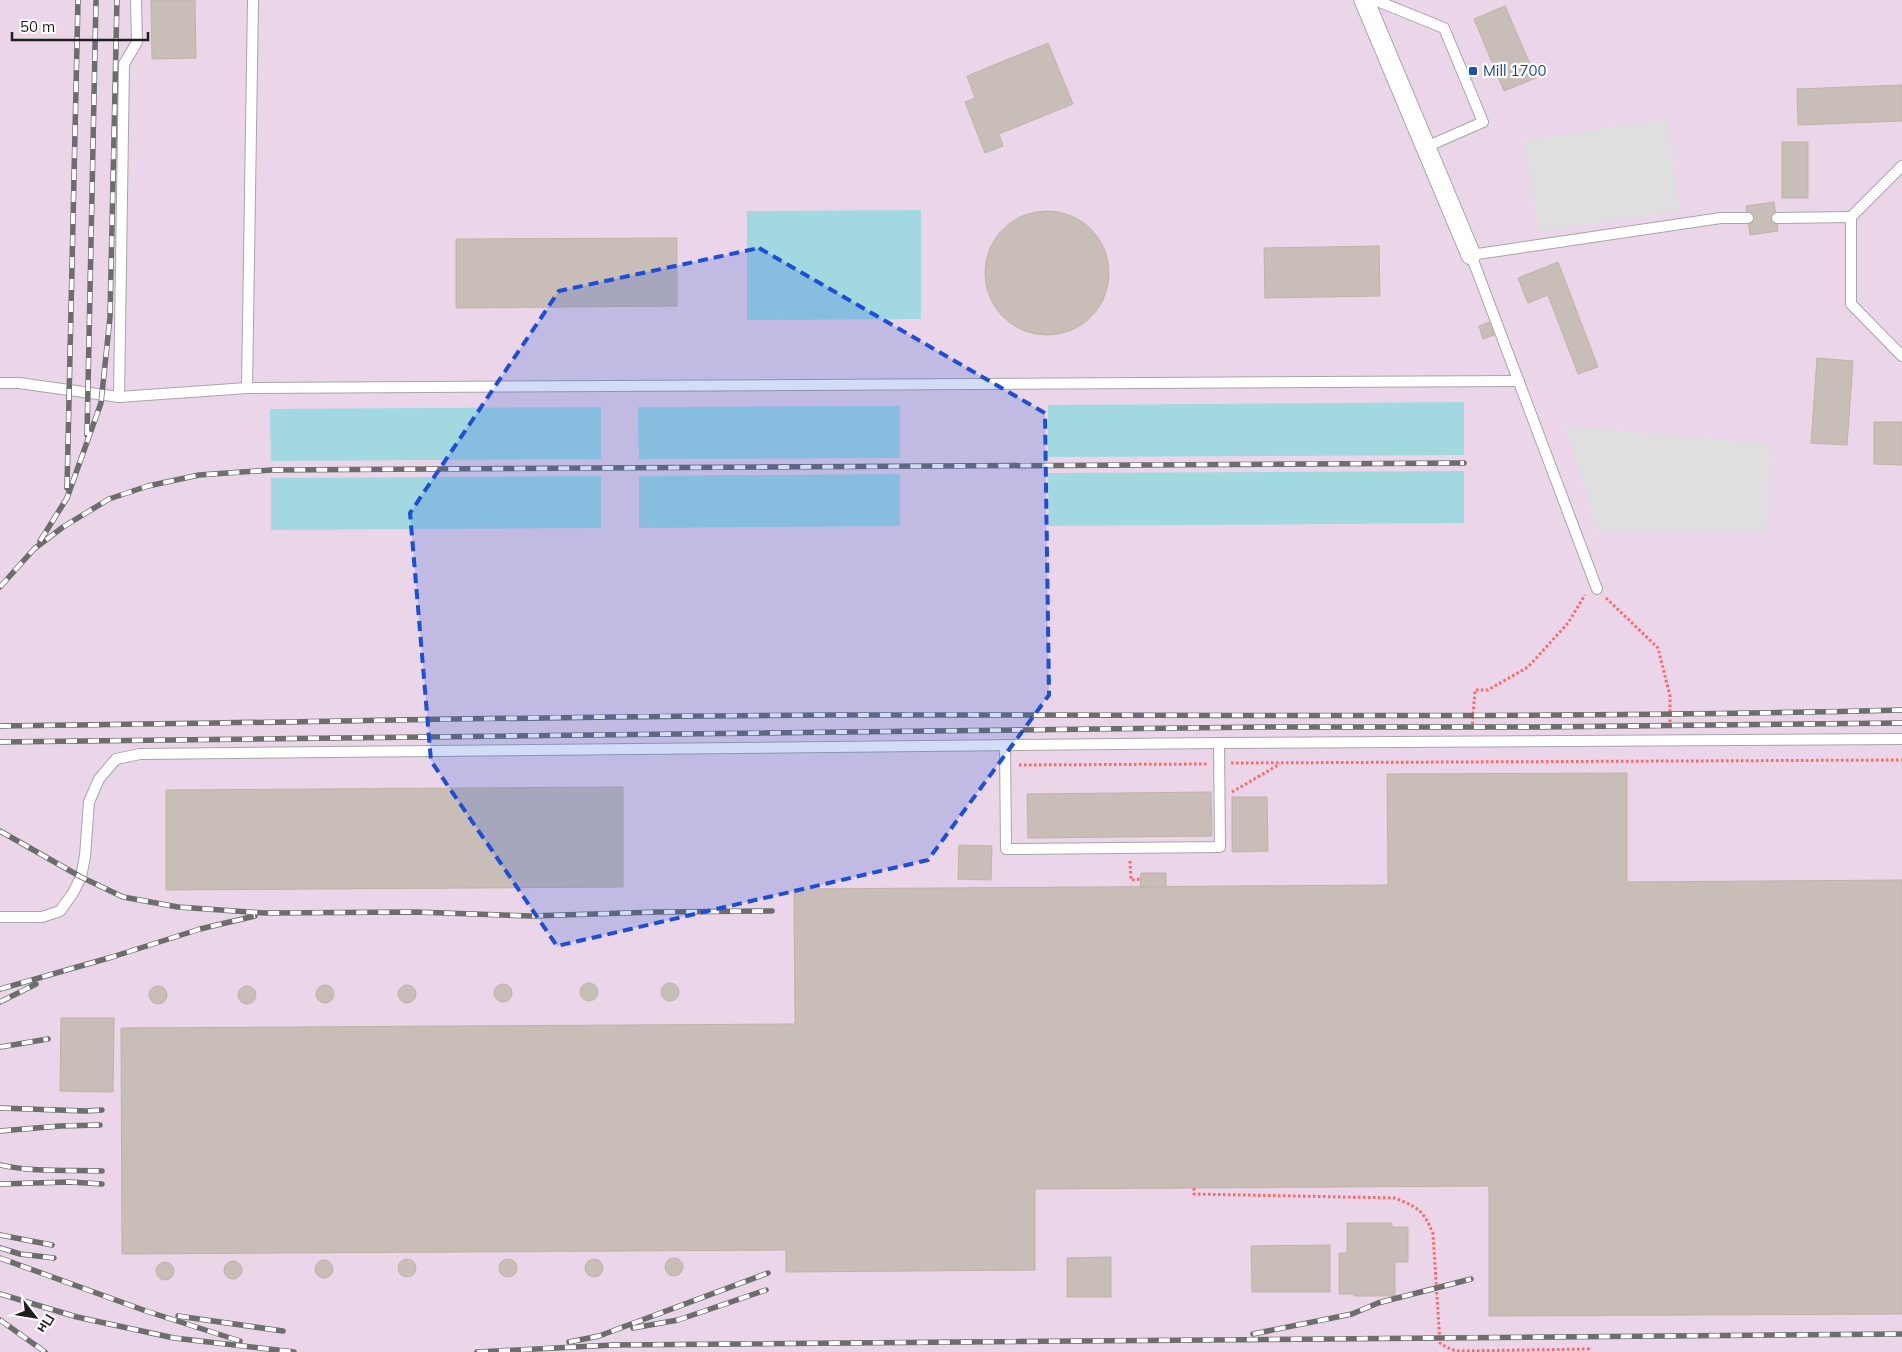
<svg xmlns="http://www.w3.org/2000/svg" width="1902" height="1352" font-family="Mulish,sans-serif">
<rect width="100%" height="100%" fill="#f0ebe5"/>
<rect fill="#ead6e8" x="0" y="0" width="1902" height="1352"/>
<g fill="#dfdfdf">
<path d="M1667,119L1680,211L1539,232L1525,140Z"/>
<path d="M1565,426L1770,444L1766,532L1598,531Z"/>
</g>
<g fill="#a2d9e1">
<path d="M921,210V319L747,320V211Z"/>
<path d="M1464,402V455L1048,457V405Z"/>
<path d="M900,406V458L639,459L638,407Z"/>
<path d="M601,407V459L271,461L270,409Z"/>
<path d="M1464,471V523L1049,526L1048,473Z"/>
<path d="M900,474V526L639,528V476Z"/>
<path d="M601,476V528L271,530V478Z"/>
</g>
<g fill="#c9bdb7" stroke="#c3b0a6">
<path d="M151,0H195L196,58L152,59Z"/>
<path d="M1505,6L1536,78L1504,91L1474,19Z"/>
<path d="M1048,43L1073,104L999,134L1003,146L985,153L965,102L975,98L967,76Z"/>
<path d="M1902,85V121L1798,125L1797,89Z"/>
<rect x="1782" y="142" width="26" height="56"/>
<path d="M1774,202L1778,231L1750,235L1746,206Z"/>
<circle cx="1047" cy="273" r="62"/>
<path d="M677,238V306L456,308V239Z"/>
<path d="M1379,246L1380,296L1265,298L1264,248Z"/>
<path d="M1558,262L1598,367L1578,374L1548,295L1528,303L1518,278Z"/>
<path d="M1489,322L1494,335L1483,339L1479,326Z"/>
<path d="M1817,358L1853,361L1847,445L1811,443Z"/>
<path d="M1874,422H1902V465L1874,464Z"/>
<path d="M1627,773V882L1902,880V1314L1489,1316V1186L1035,1189V1270L786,1272V1250L122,1254L121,1028L795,1024L794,889L1388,885L1387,774Z"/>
<path d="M623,787V887L166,890V790Z"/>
<path d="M1211,792L1212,836L1028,838L1027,794Z"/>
<path d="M1232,797H1267L1268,851L1232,852Z"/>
<path d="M959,845L992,846L991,880L958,879Z"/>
<path d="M1141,873H1166V887H1140Z"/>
<circle cx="589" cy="992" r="9"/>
<circle cx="670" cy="992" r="9"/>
<circle cx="503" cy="993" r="9"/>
<circle cx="325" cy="994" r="9"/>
<circle cx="407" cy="994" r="9"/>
<circle cx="247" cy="995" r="9"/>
<circle cx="158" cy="995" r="9"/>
<path d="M61,1018H114L113,1092L60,1091Z"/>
<path d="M1347,1223H1392V1227H1408V1262H1395V1296H1354V1294H1339V1253H1347Z"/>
<path d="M1330,1245V1292H1252L1251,1246Z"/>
<path d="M1111,1257V1297H1067V1258Z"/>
<circle cx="674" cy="1267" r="9"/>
<circle cx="407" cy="1268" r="9"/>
<circle cx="594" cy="1268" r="9"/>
<circle cx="508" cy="1268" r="9"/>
<circle cx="324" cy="1269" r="9"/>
<circle cx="233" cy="1270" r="9"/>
<circle cx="165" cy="1271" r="9"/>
</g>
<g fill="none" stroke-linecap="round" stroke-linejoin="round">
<defs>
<g id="service">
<path d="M1375,0L1444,28L1483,122L1426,147"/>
<path d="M1902,166L1851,217V304L1902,356"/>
<path d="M1777,218L1851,217"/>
<path d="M0,383H19L119,397L247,388L1519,381"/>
<path d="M247,388L253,0"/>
<path d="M119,397L124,64L137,42L136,0"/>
<path d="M1597,589L1471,255L1721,218H1748"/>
<path d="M1005,745L1006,849L1220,847L1219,743"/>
<path d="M0,917H42L60,911L73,893L81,877L85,856L89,802L99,779L116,759L140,754L1219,743L1902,739"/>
</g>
<path id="minor" d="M1364,0L1471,255"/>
</defs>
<use href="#service" stroke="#a6a6a6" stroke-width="12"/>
<use href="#minor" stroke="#a6a6a6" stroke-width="21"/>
<g stroke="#ff6767" stroke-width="3" stroke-dasharray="2.5 2.5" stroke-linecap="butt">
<path d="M1606,598L1658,648L1670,696V729"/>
<path d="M1472,729L1475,690H1488L1528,667L1568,623L1585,595"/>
<path d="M1231,763L1902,760"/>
<path d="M1019,765L1208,764"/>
<path d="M1232,792L1280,764"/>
<path d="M1130,861L1131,880L1141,879"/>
<path d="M1194,1188V1194L1395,1198C1417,1207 1424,1210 1433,1234L1440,1343L1446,1347L1456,1351L1589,1349V1352"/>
</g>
<use href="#service" stroke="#fff" stroke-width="10"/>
<use href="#minor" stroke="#fff" stroke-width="19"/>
<defs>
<g id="rail">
<path d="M87,435L96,0"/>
<path d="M67,488L78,0"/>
<path d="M40,541L67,498L101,403L110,317L117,0"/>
<path d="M0,587L34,549L63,527L109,499L148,486L199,475L271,470L1464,463"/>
<path d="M0,726C277,723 554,716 832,715C1188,714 1545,719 1902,710"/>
<path d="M0,742L1266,727H1539L1902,723"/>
<path d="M0,831L81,877L123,897L178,907L264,913L415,912L531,916L657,912L772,911"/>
<path d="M0,989L112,957L200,929L255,916"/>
<path d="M0,1002L36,984"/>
<path d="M0,1047L48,1039"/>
<path d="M0,1108L86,1111L102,1110"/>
<path d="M0,1131L60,1126L100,1125"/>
<path d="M0,1165C31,1172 69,1170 102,1171"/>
<path d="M0,1184L70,1182L102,1184"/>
<path d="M0,1235L52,1245"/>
<path d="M0,1248L20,1254L54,1258"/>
<path d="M0,1258L146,1311L240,1341"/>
<path d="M0,1294L77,1317L174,1338L294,1352"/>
<path d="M178,1316L283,1331"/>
<path d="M0,1320L45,1352"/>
<path d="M633,1328L678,1320L766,1290"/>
<path d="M1253,1334L1352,1314L1378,1303L1471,1279"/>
<path d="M569,1342L599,1336L768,1273"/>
<path d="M477,1352L613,1345L1902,1334"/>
</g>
</defs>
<use href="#rail" stroke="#6d6d6d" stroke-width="5.5"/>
<use href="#rail" stroke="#fff" stroke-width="4" stroke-dasharray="11" stroke-linecap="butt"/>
</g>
<path fill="#1d4ed8" fill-opacity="0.2" stroke="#1d4ed8" stroke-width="4" stroke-dasharray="10 6" stroke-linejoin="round" d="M759,248L1045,413L1049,695L928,860L557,946L431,761L410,513L559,291Z"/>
<rect fill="#1a4fb4" stroke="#fff" stroke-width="2" x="1468" y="66" width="10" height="10" rx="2.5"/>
<g text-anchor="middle" stroke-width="4.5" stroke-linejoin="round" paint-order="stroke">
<g font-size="15" fill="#164399" stroke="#fff" text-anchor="start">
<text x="1483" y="76">Mill 1700</text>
</g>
</g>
<g transform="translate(35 1317) rotate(121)" stroke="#ffffff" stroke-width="4" paint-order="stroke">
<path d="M0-4L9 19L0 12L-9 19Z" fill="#1f1f1f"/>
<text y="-8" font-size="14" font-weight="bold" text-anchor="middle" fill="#1f1f1f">Пн</text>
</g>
<path d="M12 32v8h136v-8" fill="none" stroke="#1f1f1f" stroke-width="2.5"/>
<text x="20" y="32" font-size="15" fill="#1f1f1f" stroke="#ffffff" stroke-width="4" paint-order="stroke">50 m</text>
</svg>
